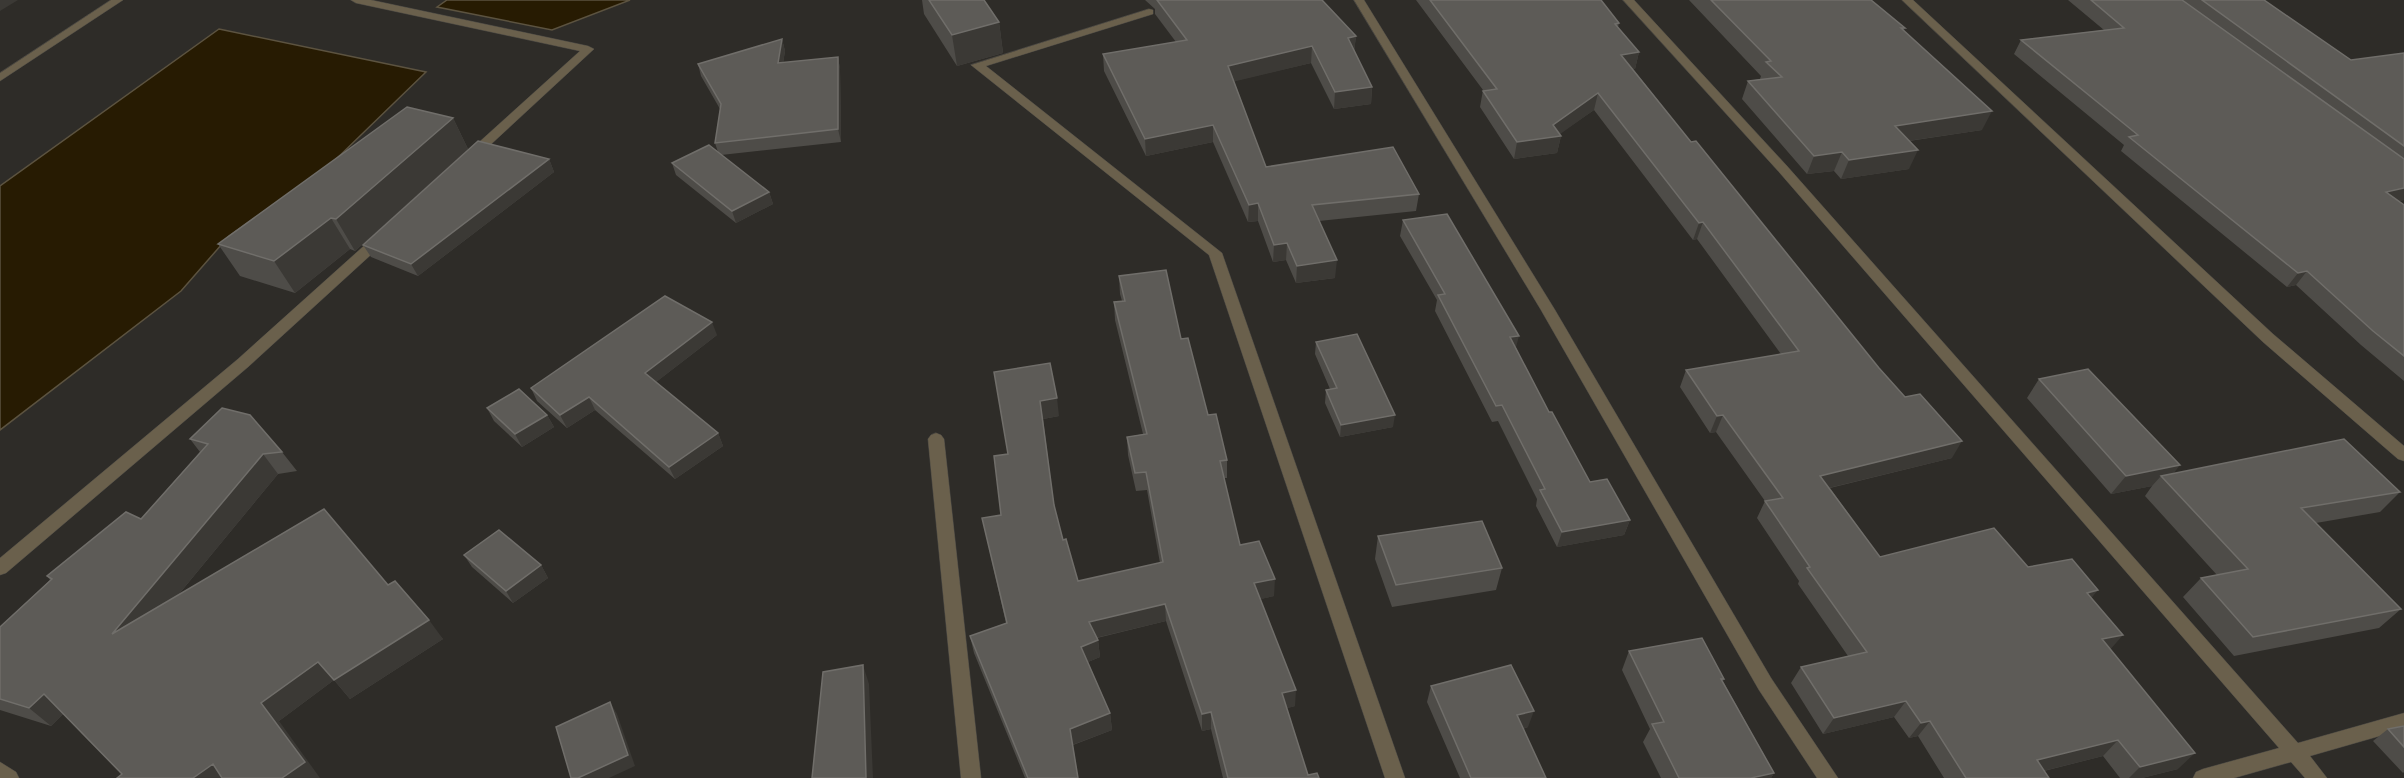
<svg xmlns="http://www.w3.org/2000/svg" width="2404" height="778" font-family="'Fira Sans',sans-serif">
<rect width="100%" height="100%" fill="#2e2c28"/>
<g fill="#271b02" stroke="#5c5340" stroke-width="1.5">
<path d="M447,0H630L552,30L437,7Z"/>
<path d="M219,29L426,72L329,166L229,236L181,291L0,430V186Z"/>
</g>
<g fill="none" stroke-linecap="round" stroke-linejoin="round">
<defs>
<g id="minor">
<path d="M111,0H123L0,81V73Z"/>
<path d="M351,0H371L588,46L594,49L474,160H466V154L580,51L356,3Z"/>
<path d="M1354,0H1364L1555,310L1771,678L1838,778H1817L1759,690L1541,310Z"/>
<path d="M1623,0H1634L1787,166L2298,743L2404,713V729L2310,756L2327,778H2305L2291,762L2234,778H2193L2196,772L2203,769L2279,748L1779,172Z"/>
<path d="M1902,0H1913L2273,334L2404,446V461L2398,459L2263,342Z"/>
<path d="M1149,9L1153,10V14L986,66L1222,253L1405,778H1385L1209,255L971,65Z"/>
<path d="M381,234L386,235L388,238L386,241L248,367L6,573L0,575V558L238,359L376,235Z"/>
<path d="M936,433L941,435L944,439L981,778H961L928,439L931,435Z"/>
<path d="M0,762L16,772L19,778H0Z"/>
</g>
</defs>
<use href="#minor" stroke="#494743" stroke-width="1"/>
<use href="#minor" fill="#6a604c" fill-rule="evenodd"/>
</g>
<g fill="#4e4c48">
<path d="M922,0H984L999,22L1003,53L957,66L924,14Z"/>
<path d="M1145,0H1322L1356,36L1354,51L1372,87L1371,104L1334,109L1311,63L1234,81L1266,167L1419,194L1416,211L1319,221L1335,278L1296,283L1286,260L1273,262L1258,221L1248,222L1213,142L1146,156L1104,71L1103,54L1176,42L1155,14V9Z"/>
<path d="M1416,0H1601L1619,23L1618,27L1639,52L1635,69H1633L1691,142L1952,458L1830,488L1880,557L2028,567L2092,598L2110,649L2178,769L2142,778H2120L2103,756L2044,771L2049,778H1944L1918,736L1909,738L1894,717L1823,734L1791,683L1801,667L1848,656L1798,584L1799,581L1757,518L1765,501L1716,432L1710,433L1680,387L1686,370L1781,354L1697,239L1693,240L1594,110L1559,134L1561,136L1557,153L1514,159L1480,107L1483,90Z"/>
<path d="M1689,0H1871L1905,28L1904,30L1982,130L1909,141V169L1841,179L1834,171L1807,174L1742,99L1748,81L1760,79L1761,76Z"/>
<path d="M2068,0H2264L2351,60L2404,53V200L2399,201L2404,205V381L2361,345L2296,285L2287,287L2121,151L2124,145L2014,54L2021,40L2104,30Z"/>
<path d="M782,39L785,51L783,63L838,57L840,69L841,142L721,155L769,192L773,204L736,223L676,175L672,163L718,152L715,143L720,109L701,76L698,64Z"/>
<path d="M453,118L468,149L355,251L350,249L295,293L240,276L218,244Z"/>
<path d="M549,159L554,172L418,276L371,257L363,245Z"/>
<path d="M1403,220L1516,348L1549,412L1590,482L1630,520L1624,535L1557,547L1536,506L1537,499L1498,421L1492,422L1435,311L1437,300L1400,236Z"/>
<path d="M1119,276L1181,339L1208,415L1227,460V478H1224L1240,545L1274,596L1260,599L1295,706L1287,708L1308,775L1319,778H1223L1211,729L1202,731L1166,621L1097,638L1098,640L1100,657L1088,662L1110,713L1112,730L1073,745L1078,778H1025L974,653L970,636L1006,623L982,518L1001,515L1008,454L994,372L1059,416L1043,419L1054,505L1063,540L1078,581L1160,563L1147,490L1136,491L1128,455L1127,437L1143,434L1115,320L1114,302L1122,301L1120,294Z"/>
<path d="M717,335L656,382L718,433L723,446L675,479L595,410L567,428L537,401L531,388Z"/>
<path d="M1316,342L1393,427L1340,437L1325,403L1326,390L1330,389L1315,354Z"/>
<path d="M2039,379L2174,473L2400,492L2380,512L2316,523L2401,609L2379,628L2234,656L2183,597L2201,578L2217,575L2145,496L2152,486L2111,494L2027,398Z"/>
<path d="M487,408L547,415L554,427L522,447L494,421Z"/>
<path d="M190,439L282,452L297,471L278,474L179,594L388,585L443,639L350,699L334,680L279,721L122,774L63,714L51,726L0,710V627L50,580L47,576L141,519L200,452Z"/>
<path d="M1378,536L1502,568L1496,590L1392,607L1375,559Z"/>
<path d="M464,555L541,565L548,578L513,603L472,567Z"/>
<path d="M1629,651L1724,679L1723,681L1774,773L1771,778H1661L1643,742L1650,729L1622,670Z"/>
<path d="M1431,686L1528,727L1523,729L1546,778H1460L1427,702Z"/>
<path d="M2404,726V772L2403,773L2373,741L2388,729Z"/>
</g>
<g fill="#3b3935">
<path d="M0,0H18L0,11Z"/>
<path d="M999,22L1003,53L957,66L952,35Z"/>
<path d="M1356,36L1354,53L1348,38Z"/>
<path d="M782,39L785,51L781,75L778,63Z"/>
<path d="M1312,46L1311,63L1228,83V66Z"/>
<path d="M1639,52L1635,69L1617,71L1621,55Z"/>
<path d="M838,57L840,69L841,142L838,129Z"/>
<path d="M1372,87L1371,104L1334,109L1335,92Z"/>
<path d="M1598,93L1594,110L1556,137L1561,136L1557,153L1514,159L1517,142L1553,125Z"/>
<path d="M1992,111L1982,130L1887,144L1895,126Z"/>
<path d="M453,118L468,149L355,251L336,219Z"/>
<path d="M1213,125V142L1146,156L1145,139Z"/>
<path d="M1918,150L1909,169L1841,179L1849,160Z"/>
<path d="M1842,152L1834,171L1807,174L1814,156Z"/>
<path d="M549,159L554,172L418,276L411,264Z"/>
<path d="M2404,188V200L2375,206L2386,192Z"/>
<path d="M769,192L773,204L736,223L732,211Z"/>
<path d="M1258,203V221L1248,222L1249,205Z"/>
<path d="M331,218L350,249L295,293L274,261Z"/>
<path d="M1703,222L1697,239L1693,240L1699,223Z"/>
<path d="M1287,243L1286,260L1273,262L1274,245Z"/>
<path d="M1337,260L1335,278L1296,283L1297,266Z"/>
<path d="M2307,271L2296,285L2287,287L2298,273Z"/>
<path d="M712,322L717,335L651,386L645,373Z"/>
<path d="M1519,336L1515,351L1510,337Z"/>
<path d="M589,397L595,410L567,428L560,415Z"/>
<path d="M1057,398L1059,416L1043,419L1040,401Z"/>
<path d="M547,415L554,427L522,447L515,434Z"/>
<path d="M1395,415L1393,427L1340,437L1341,425Z"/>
<path d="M1723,415L1716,432L1710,433L1717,416Z"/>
<path d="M718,433L723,446L675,479L669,467Z"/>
<path d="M1962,441L1952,458L1812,492L1820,476Z"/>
<path d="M263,454L278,474L131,652L112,634Z"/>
<path d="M2180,465L2167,482L2161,476L2152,486L2111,494L2126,476Z"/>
<path d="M1630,520L1624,535L1557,547L1562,532Z"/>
<path d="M541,565L548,578L513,603L506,591Z"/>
<path d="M1275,579L1274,596L1253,601L1254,583Z"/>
<path d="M2098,590L2084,607L2087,593Z"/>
<path d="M1165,604L1166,621L1091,639L1089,622Z"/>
<path d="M429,620L443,639L350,699L334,680Z"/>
<path d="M2123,635L2109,651L2102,639Z"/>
<path d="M1098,640L1100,657L1083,664L1081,647Z"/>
<path d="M318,662L334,680L279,721L320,778H282L261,703Z"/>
<path d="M863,665L869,684L873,778H866Z"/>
<path d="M1296,690L1295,706L1281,710L1282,693Z"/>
<path d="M44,694L65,712L51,726L29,708Z"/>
<path d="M1906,701L1894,717L1823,734L1834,718Z"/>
<path d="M610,702L617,714L635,766L609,778H578Z"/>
<path d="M1534,711L1528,727L1511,732L1517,715Z"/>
<path d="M1211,712V729L1202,731V714Z"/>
<path d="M1110,713L1112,730L1072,745L1070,729Z"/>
<path d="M1930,721L1918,736L1909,738L1921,723Z"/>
<path d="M2118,740L2103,756L2023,776L2037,760Z"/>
<path d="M2195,753L2178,769L2142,778H2129L2140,767Z"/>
<path d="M213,764L228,778H193Z"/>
<path d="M1774,773L1771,778H1751Z"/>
</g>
<g fill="#5d5b57" stroke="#706e6a" stroke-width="1.5">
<path d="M929,0H984L999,22L952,35Z"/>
<path d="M1157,0H1322L1356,36L1348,38L1372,87L1335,92L1312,46L1228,66L1266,167L1393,147L1419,194L1312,205L1337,260L1297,266L1287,243L1274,245L1258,203L1249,205L1213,125L1145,139L1103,54L1187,40Z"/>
<path d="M1430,0H1601L1619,23L1615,24L1639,52L1621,55L1691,142L1696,141L1879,368L1905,397L1920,394L1962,441L1820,476L1880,557L1994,528L2028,567L2072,559L2098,590L2087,593L2123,635L2102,639L2195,753L2140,767L2118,740L2037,760L2049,778H1966L1930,721L1921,723L1906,701L1834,718L1801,667L1867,652L1807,568L1810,567L1765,501L1783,498L1723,415L1717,416L1686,370L1799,351L1703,222L1699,223L1598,93L1553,125L1561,136L1517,142L1483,91L1497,89Z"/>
<path d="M1711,0H1871L1905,28H1901L1992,111L1895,126L1918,150L1849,160L1842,152L1814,156L1748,81L1782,77L1766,62L1771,61Z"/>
<path d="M2091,0H2182L2404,159V188L2386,192L2404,205V356L2373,331L2307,271L2298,273L2129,137L2138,135L2021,40L2124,28Z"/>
<path d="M2202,0H2264L2351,60L2404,53V146Z"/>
<path d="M782,39L778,63L838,57V129L715,143L721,104L698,64Z"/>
<path d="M407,107L453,118L336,219L331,218L274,261L218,244Z"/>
<path d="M478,141L549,159L411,264L363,245Z"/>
<path d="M709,145L769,192L732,211L672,163Z"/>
<path d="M1447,214L1519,336L1510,337L1549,412H1552L1590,482L1607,479L1630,520L1562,532L1540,490L1545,489L1502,405L1496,406L1438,295L1445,294L1403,220Z"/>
<path d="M1166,270L1181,339L1188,338L1208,415L1216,414L1227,460L1220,461L1240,545L1259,541L1275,579L1254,583L1296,690L1282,693L1308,775L1317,773L1319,778H1228L1211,712L1202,714L1165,604L1089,622L1098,640L1081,647L1110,713L1070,729L1078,778H1028L970,636L1007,623L982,518L1001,515L994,456L1008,454L994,372L1050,363L1057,398L1040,401L1054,505L1063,540L1066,539L1078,581L1163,562L1146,472L1135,473L1127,437L1147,434L1114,302L1125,301L1119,276Z"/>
<path d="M665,296L712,322L645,373L718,433L669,467L589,397L560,415L531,388Z"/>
<path d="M1357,334L1395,415L1341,425L1326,390L1337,388L1316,342Z"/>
<path d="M2088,369L2180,465L2126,476L2039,379Z"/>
<path d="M519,389L547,415L515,434L487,408Z"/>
<path d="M222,408L250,415L282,452L263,454L112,634L324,509L388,585L395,581L429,620L334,680L318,662L261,703L305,762L282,778H222L213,764L193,778H117L122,774L44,694L29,708L0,699V627L52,579L47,576L126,512L141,519L208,444L190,439Z"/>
<path d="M2344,439L2400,492L2301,508L2401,609L2253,637L2201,578L2248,569L2161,476Z"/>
<path d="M1482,521L1502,568L1396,585L1378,536Z"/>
<path d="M499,530L541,565L506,591L464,555Z"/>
<path d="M1702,638L1724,679H1721L1774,773L1751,778H1679L1652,724L1664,722L1629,651Z"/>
<path d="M863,665L866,778H812L823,672Z"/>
<path d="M1511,665L1534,711L1517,715L1546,778H1471L1431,686Z"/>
<path d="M610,702L628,755L578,778H571L556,727Z"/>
<path d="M2404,726V747L2388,729Z"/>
</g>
</svg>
